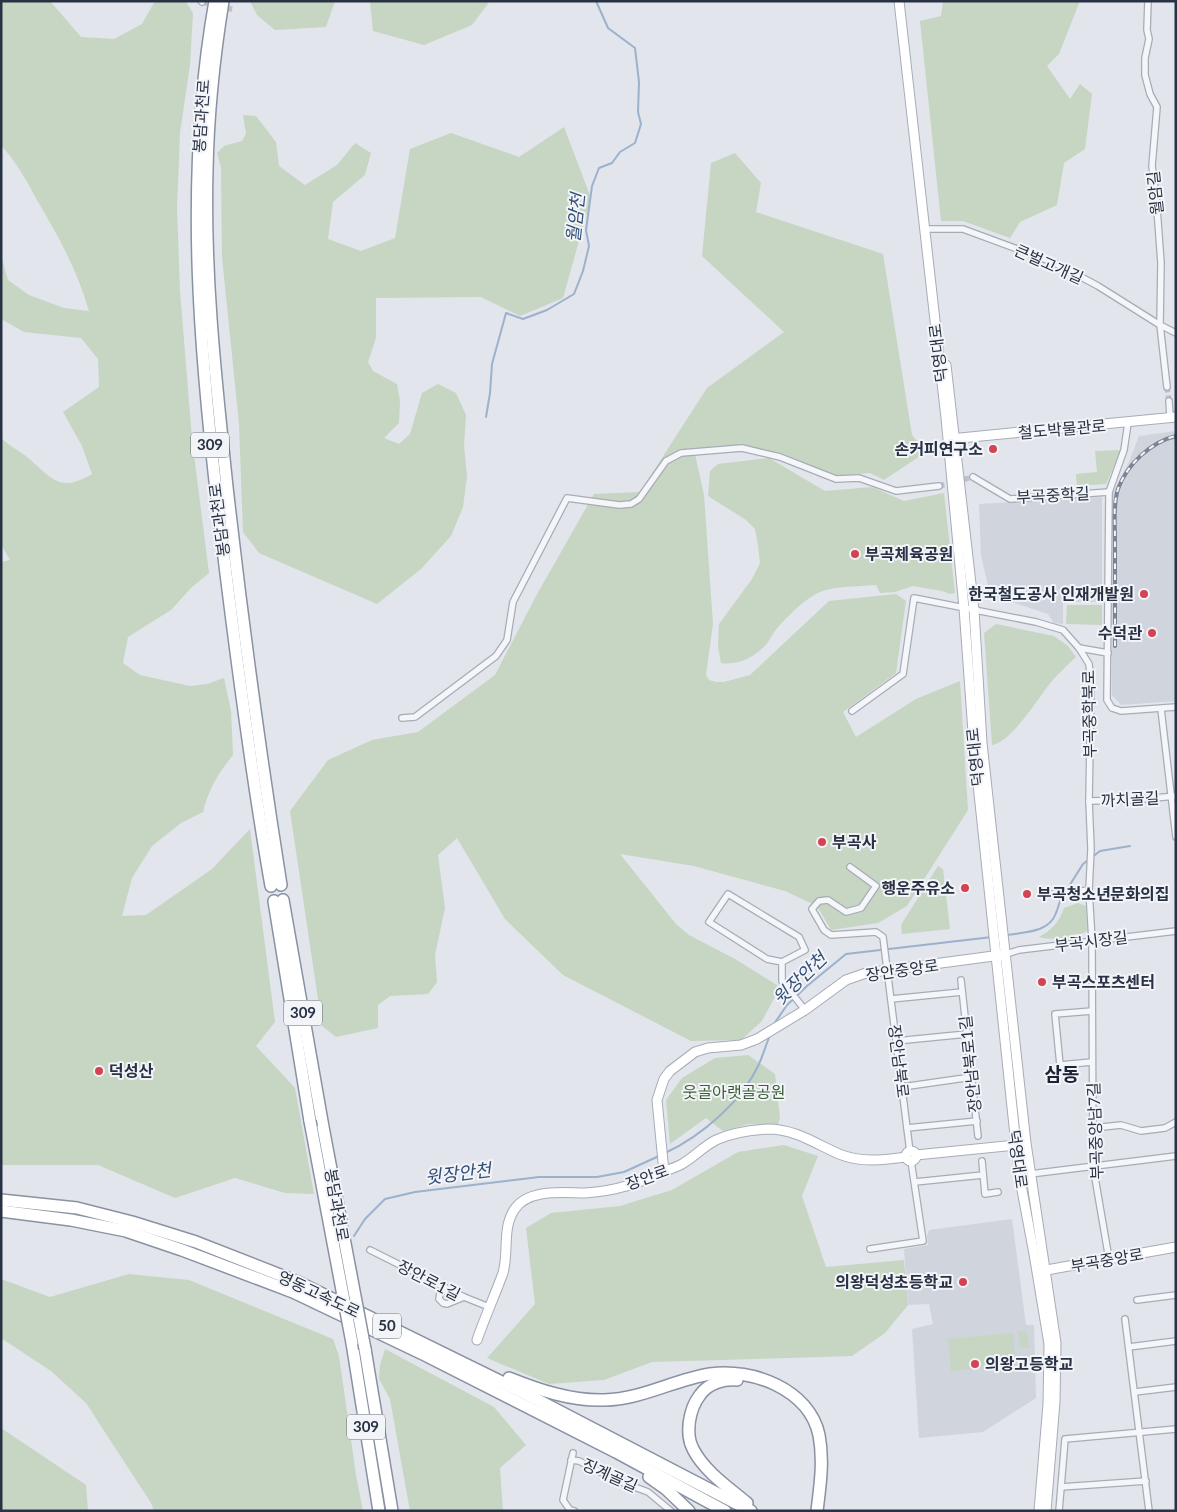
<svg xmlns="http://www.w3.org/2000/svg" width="1177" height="1512" font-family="Lato,'Noto Sans KR',sans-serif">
<rect width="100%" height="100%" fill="#e2e5eb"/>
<g fill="#d0d4dd">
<path d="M1176,431V701L1121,705L1112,695V494L1129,462L1139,436Z"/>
<path d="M1102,497V602H1063V624L1054,623L1048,614L990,595L981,555L979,504Z"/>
<path d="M1012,1219L1026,1325H1034L1036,1398L983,1432L919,1438L912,1329L933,1324L929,1304L908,1305L904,1249L928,1245L927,1236L929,1230Z"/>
</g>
<g fill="#c7d5c3">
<path d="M1,1H50L81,37L114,39L142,24L155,1L186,2L193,13L190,65L180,133L177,208L180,291L192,439L209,573L191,588L171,610L128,637L123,663L140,675L190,686L207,684L224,678L231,711L233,755C219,772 208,790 203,812L181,823L152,846L132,878L122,916L146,915L212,869L250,829L275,1022L256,1046L295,1088L314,1194L285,1193L235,1178L175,1198L98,1165H1V562L10,560L1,544V438C9,446 19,450 27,457C51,477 59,494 92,474L82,446L63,412L99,387L98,359L81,338L24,332L1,319V256L8,280L29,295L64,308L89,311C77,270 59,237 37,200C27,181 16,162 1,145Z"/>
<path d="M250,1H335L326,27L275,30L257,15Z"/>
<path d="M370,1H490L472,25L424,45L373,31Z"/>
<path d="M943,1H1080L1059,54L1047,66L1070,99L1080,84L1092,94L1085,149L1064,163L1057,205L1020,222L1010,238L963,221H941L920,21L941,16Z"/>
<path d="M243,115L256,116L276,142L279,166L305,185L337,165L355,143L371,153L365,175L333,202L328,239L361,251L395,238L410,149L451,133L519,157L564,127L591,198L563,298L520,316L481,297L376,298V338L368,362L373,371L397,384L400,401L399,423L384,438L399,444L410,434L422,393L438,384L456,393L466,415L464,446L467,476L463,507L451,536L421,569L377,604L259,553L243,532L239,424L222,257L221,168L217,153L224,146L242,141L246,134Z"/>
<path d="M735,153L761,183L756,212L883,254L912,435L926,452L884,480L870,473L836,476L784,454L740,445L695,454L704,495L713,624L706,675L709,680L716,682H724L750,675L829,601L896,594L906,601L896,673L843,712L856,737L916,699L960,681L968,810L907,906L878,923L831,930L817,906L785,891L694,866L620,854L676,924L689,935L735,959L780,987L762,1021L741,1040L691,1041L563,975L505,919L457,838L438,855L445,908L435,955L437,982L428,994L390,996L378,1005V1028L336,1037L322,1026L290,811L328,760L372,740L418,732L495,675L536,596L594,494L640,492L707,388L784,332L702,256L711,163Z"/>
<path d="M1121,450L1106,484L1077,486L1076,474L1097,472L1095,451Z"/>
<path d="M769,458L825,491L872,487L904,501L944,493L955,593L950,594L942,591L913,586L895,592L880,593L876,585C857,587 831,585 814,595C802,602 789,615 779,626C775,630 772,636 768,642C757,656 739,666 721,663L718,646L719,624L752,579L760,563L758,546L755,529L746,520L708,496L710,471L718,464Z"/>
<path d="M1067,605H1102V625L1066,624Z"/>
<path d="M996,624L1054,636L1068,646L1076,657C1067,665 1059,673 1051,682C1038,698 1012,742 992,745L984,633Z"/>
<path d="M938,866L943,869L950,929L902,934L901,925Z"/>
<path d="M1078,903L1086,906L1087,931C1075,938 1052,941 1039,937C1052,930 1059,922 1064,908Z"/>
<path d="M748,1055L775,1074L780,1118L778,1125L749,1124L723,1131L706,1118L670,1144L666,1100L682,1078L715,1058Z"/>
<path d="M784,1145L818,1156L802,1196L826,1267L904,1260L908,1305L885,1333L852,1356L652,1362L604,1380L549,1384L487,1358L535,1304L526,1228L551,1213L620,1206L672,1190L738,1152Z"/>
<path d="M129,1274L189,1280L333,1339L339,1356L356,1475L363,1511H154L151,1503L86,1403L51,1371L1,1338V1279L50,1297Z"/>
<path d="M1018,1331H1027L1029,1348H1020Z"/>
<path d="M1013,1333L1016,1365L951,1371L948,1339Z"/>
<path d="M385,1349L494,1407L526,1445L500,1468L503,1511H410L390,1399L379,1379L380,1365Z"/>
<path d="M1,1428L86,1485L88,1511H1Z"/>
</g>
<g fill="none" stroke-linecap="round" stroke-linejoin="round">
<g stroke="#9cb1cc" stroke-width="2">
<path d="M486,417L490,393L492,364L506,313L523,319L547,310L574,294L583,271L589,246L586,230L592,186L599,168L612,163L620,152L635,143L641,124L638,112L639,82L635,48L608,28L596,1"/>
<path d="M1066,891L1083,864L1100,851L1130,846"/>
<path d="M1007,935C1024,932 1049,933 1056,913C1059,906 1059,901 1063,895"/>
<path d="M774,1024L787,1005L807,986L846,954L992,937"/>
<path d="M665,1153C702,1136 742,1101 759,1064C763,1055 766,1045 770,1035"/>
<path d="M354,1236L365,1219L385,1199L415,1192L539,1177H597L624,1172L659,1156"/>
</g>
<g stroke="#bdc1ca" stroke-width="5.5" stroke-dasharray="5.5 3" stroke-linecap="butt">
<path d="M202,2L235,10"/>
<path d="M1167,387L1169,401"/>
<path d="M939,486L973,477"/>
</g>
<defs>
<g id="street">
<path d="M201,1L202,2"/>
<path d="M1148,1L1147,30L1149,39L1145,58V75L1150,94L1157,107L1152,166L1156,195L1161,263L1160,325L1167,387"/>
<path d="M924,229H963L1055,263L1098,286L1160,325L1176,333"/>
<path d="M1169,401L1170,417"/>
<path d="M1128,423L1124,450L1109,492L1107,700L1112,708L1121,711L1176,707"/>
<path d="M973,477L1010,499L1109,492"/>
<path d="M1079,648L1108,653"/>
<path d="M1161,709L1176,837"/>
<path d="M852,711L903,674L914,598L1036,622L1063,630L1079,648L1089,664L1091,682L1089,801L1091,849L1089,890L1092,941L1093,1166L1109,1259"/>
<path d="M402,718L415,717L496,656L507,640L513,602L567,498L619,505L631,504L639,499L666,461L681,453L742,448L780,457L836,479L859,478L896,491L939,486"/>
<path d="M1089,801L1131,800L1176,796"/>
<path d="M850,867L876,886L861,908L846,912L828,900L819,901L812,909L824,930L831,935L876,932L883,937L910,1152"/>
<path d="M1044,895L1089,890"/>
<path d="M1006,954L1019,950L1176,931"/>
<path d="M782,962L767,959L709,922L728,894L799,937L805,950L782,962V981L805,1010"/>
<path d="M961,980L978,1136"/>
<path d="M891,999L962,992"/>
<path d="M1092,1011L1055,1014L1060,1065L1092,1062"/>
<path d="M896,1041L967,1034"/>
<path d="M902,1087L972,1077"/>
<path d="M907,1128L977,1121"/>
<path d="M1093,1128L1121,1125L1141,1131L1165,1128L1176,1122"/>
<path d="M982,1161L985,1194L998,1192"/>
<path d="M1030,1174L1176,1156"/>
<path d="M915,1182L983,1175"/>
<path d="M870,1249L923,1241L911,1161"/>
<path d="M370,1250L464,1297L489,1307"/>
<path d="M447,1289L440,1293L439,1299L443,1303L447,1304L464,1297"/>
<path d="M1137,1300L1176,1295"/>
<path d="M1125,1319L1149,1511"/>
<path d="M1129,1347L1176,1341"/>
<path d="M1135,1392L1176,1387"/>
<path d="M573,1453L563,1500L570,1510L574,1511"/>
<path d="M571,1460L579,1461L616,1480L648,1492L671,1511"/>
<path d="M1061,1487L1146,1481"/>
<path d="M1059,1511L1065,1439L1176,1429"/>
</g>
<g id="secondary">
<path d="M899,1L946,418L964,608L974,746L1016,1145L1022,1190L1034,1254L1049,1344L1048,1404L1039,1511"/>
<path d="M946,365L974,610L982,743L1026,1143L1056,1343L1055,1402L1046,1511"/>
<path d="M950,439L1176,417"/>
<circle cx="911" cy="1156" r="5"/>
<path d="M916,1155L1016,1145"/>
<path d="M664,1172L657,1100L664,1079L670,1071L695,1052L708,1048L741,1045L757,1039L805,1010L846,980L866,973L1001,955"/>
<path d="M1041,1271L1176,1247"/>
<path d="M477,1340C485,1317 495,1295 503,1273C509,1252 502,1229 514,1210C528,1188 563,1193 585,1193C598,1192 613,1190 626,1186C640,1183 651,1177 665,1171C670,1169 677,1167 682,1164C694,1157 704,1146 716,1140C731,1133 752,1130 768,1129C795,1129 816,1144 839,1154C861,1163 883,1160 906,1157"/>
</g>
<g id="highway">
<path d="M215,1C183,180 200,361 222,541C236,656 251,772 271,886"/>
<path d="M223,1C214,57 208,114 207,170C204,276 216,382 227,487C242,620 260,753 281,885"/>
<path d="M283,900L323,1127"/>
<path d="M274,901L310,1121"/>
<path d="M1,1200L77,1208L132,1222L196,1242L298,1282L526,1394L751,1511"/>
<path d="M1,1211L71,1220L126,1231L182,1250L293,1292L427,1356L616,1452L725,1511"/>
<path d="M352,1343L379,1511"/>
<path d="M365,1349L392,1511"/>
<path d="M509,1378C539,1390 571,1401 604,1400C643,1399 673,1380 710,1374C752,1368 809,1389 819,1435C824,1461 820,1486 817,1511"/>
<path d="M737,1380C724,1379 708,1383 700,1395C689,1409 685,1434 693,1449C704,1471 729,1488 747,1503"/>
<path d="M649,1477L666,1489L689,1511"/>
</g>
</defs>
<use href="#street" stroke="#a7acb6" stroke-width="8"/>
<use href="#secondary" stroke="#a7acb6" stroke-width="11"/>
<use href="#highway" stroke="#8992a2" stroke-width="14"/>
<use href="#street" stroke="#f5f6f9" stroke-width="5.5"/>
<use href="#secondary" stroke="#fff" stroke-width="9"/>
<use href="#highway" stroke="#fff" stroke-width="11"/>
<defs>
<path id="rail" d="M1115,646C1115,610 1115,574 1115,538C1115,523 1113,504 1118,489C1127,464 1151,442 1176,436"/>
</defs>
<use href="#rail" stroke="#7b8395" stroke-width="4"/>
<use href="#rail" stroke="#f2f4f8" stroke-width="2" stroke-dasharray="5.5" stroke-linecap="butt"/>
<defs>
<g id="highway-bridge">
<path d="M310,1121L352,1343"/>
<path d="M323,1127L365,1349"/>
</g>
</defs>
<use href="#highway-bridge" stroke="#8992a2" stroke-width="14" stroke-linecap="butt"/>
<use href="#highway-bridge" stroke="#fff" stroke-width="11"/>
</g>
<g fill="#d34352" stroke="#f2f4f8" stroke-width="2">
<circle cx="993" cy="449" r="5"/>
<circle cx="855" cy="554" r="5"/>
<circle cx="1144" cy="594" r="5"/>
<circle cx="1152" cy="633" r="5"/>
<circle cx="822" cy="842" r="5"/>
<circle cx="965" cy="888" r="5"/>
<circle cx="1027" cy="894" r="5"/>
<circle cx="1042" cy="982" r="5"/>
<circle cx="99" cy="1071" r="5"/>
<circle cx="963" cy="1282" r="5"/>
<circle cx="975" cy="1364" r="5"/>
</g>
<g text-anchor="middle" stroke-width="4" stroke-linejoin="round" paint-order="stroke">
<g fill="#f2f4f8" stroke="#656c7a" stroke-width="1">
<rect x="191" y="432.5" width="38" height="25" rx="4"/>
<rect x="284" y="1000.5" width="38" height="25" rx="4"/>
<rect x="373" y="1313.5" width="28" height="25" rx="4"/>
<rect x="347" y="1414.5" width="38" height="25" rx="4"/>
</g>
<g font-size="15" font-weight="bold" fill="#293244">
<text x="210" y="450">309</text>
<text x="303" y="1018">309</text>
<text x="387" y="1331">50</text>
<text x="366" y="1432">309</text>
</g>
<g font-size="16" fill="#293244" stroke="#f2f4f8">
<text transform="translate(201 116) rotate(-86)" y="6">봉담과천로</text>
<text transform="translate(1155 193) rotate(-96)" y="6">월암길</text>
<text transform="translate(1049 264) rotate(24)" y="6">큰벌고개길</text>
<text transform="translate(938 353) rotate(-97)" y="6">덕영대로</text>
<text transform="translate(1062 429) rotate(-5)" y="6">철도박물관로</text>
<text transform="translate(1053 495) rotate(-3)" y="6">부곡중학길</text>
<text transform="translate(219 520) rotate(-97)" y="6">봉담과천로</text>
<text transform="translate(1089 714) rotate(-91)" y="6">부곡중학북로</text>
<text transform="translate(975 757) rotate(-96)" y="6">덕영대로</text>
<text transform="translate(1130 799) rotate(-3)" y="6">까치골길</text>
<text transform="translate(1091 941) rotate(-7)" y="6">부곡시장길</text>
<text transform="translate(902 970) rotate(-8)" y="6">장안중앙로</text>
<text transform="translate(899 1061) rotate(83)" y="6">장안남북로</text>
<text transform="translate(970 1064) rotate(-96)" y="6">장안남북로1길</text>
<text transform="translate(1095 1131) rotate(-92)" y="6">부곡중앙남7길</text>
<text transform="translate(1018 1159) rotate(82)" y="6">덕영대로</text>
<text transform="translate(647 1177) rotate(-20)" y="6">장안로</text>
<text transform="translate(337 1205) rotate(80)" y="6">봉담과천로</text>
<text transform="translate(1107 1260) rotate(-10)" y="6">부곡중앙로</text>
<text transform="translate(429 1280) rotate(27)" y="6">장안로1길</text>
<text transform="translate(319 1294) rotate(25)" y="6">영동고속도로</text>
<text transform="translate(610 1475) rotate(24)" y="6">징계골길</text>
</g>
<g font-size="16" font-weight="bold" fill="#293244" stroke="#f2f4f8" text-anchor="start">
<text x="983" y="455" text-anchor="end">손커피연구소</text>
<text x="865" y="560">부곡체육공원</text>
<text x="1134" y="600" text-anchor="end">한국철도공사 인재개발원</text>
<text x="1142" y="639" text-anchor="end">수덕관</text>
<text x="832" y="848">부곡사</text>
<text x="955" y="894" text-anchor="end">행운주유소</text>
<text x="1037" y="900">부곡청소년문화의집</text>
<text x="1052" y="988">부곡스포츠센터</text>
<text x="109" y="1077">덕성산</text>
<text x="953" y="1288" text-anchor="end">의왕덕성초등학교</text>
<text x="985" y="1370">의왕고등학교</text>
</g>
<g font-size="16" fill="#3c6036" stroke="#f2f4f8">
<text x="734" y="1098">웃골아랫골공원</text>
</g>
<g font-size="18" font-style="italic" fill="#324e79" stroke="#f2f4f8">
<text transform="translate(576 218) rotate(-84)" y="6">월암천</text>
<text transform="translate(800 979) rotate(-44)" y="6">윗장안천</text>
<text transform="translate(458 1174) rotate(-7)" y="6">윗장안천</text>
</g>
<g font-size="19" font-weight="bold" fill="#1b2334" stroke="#f2f4f8">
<text x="1062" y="1081">삼동</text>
</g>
</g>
<rect width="1177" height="1512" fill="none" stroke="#293244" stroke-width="5"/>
</svg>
